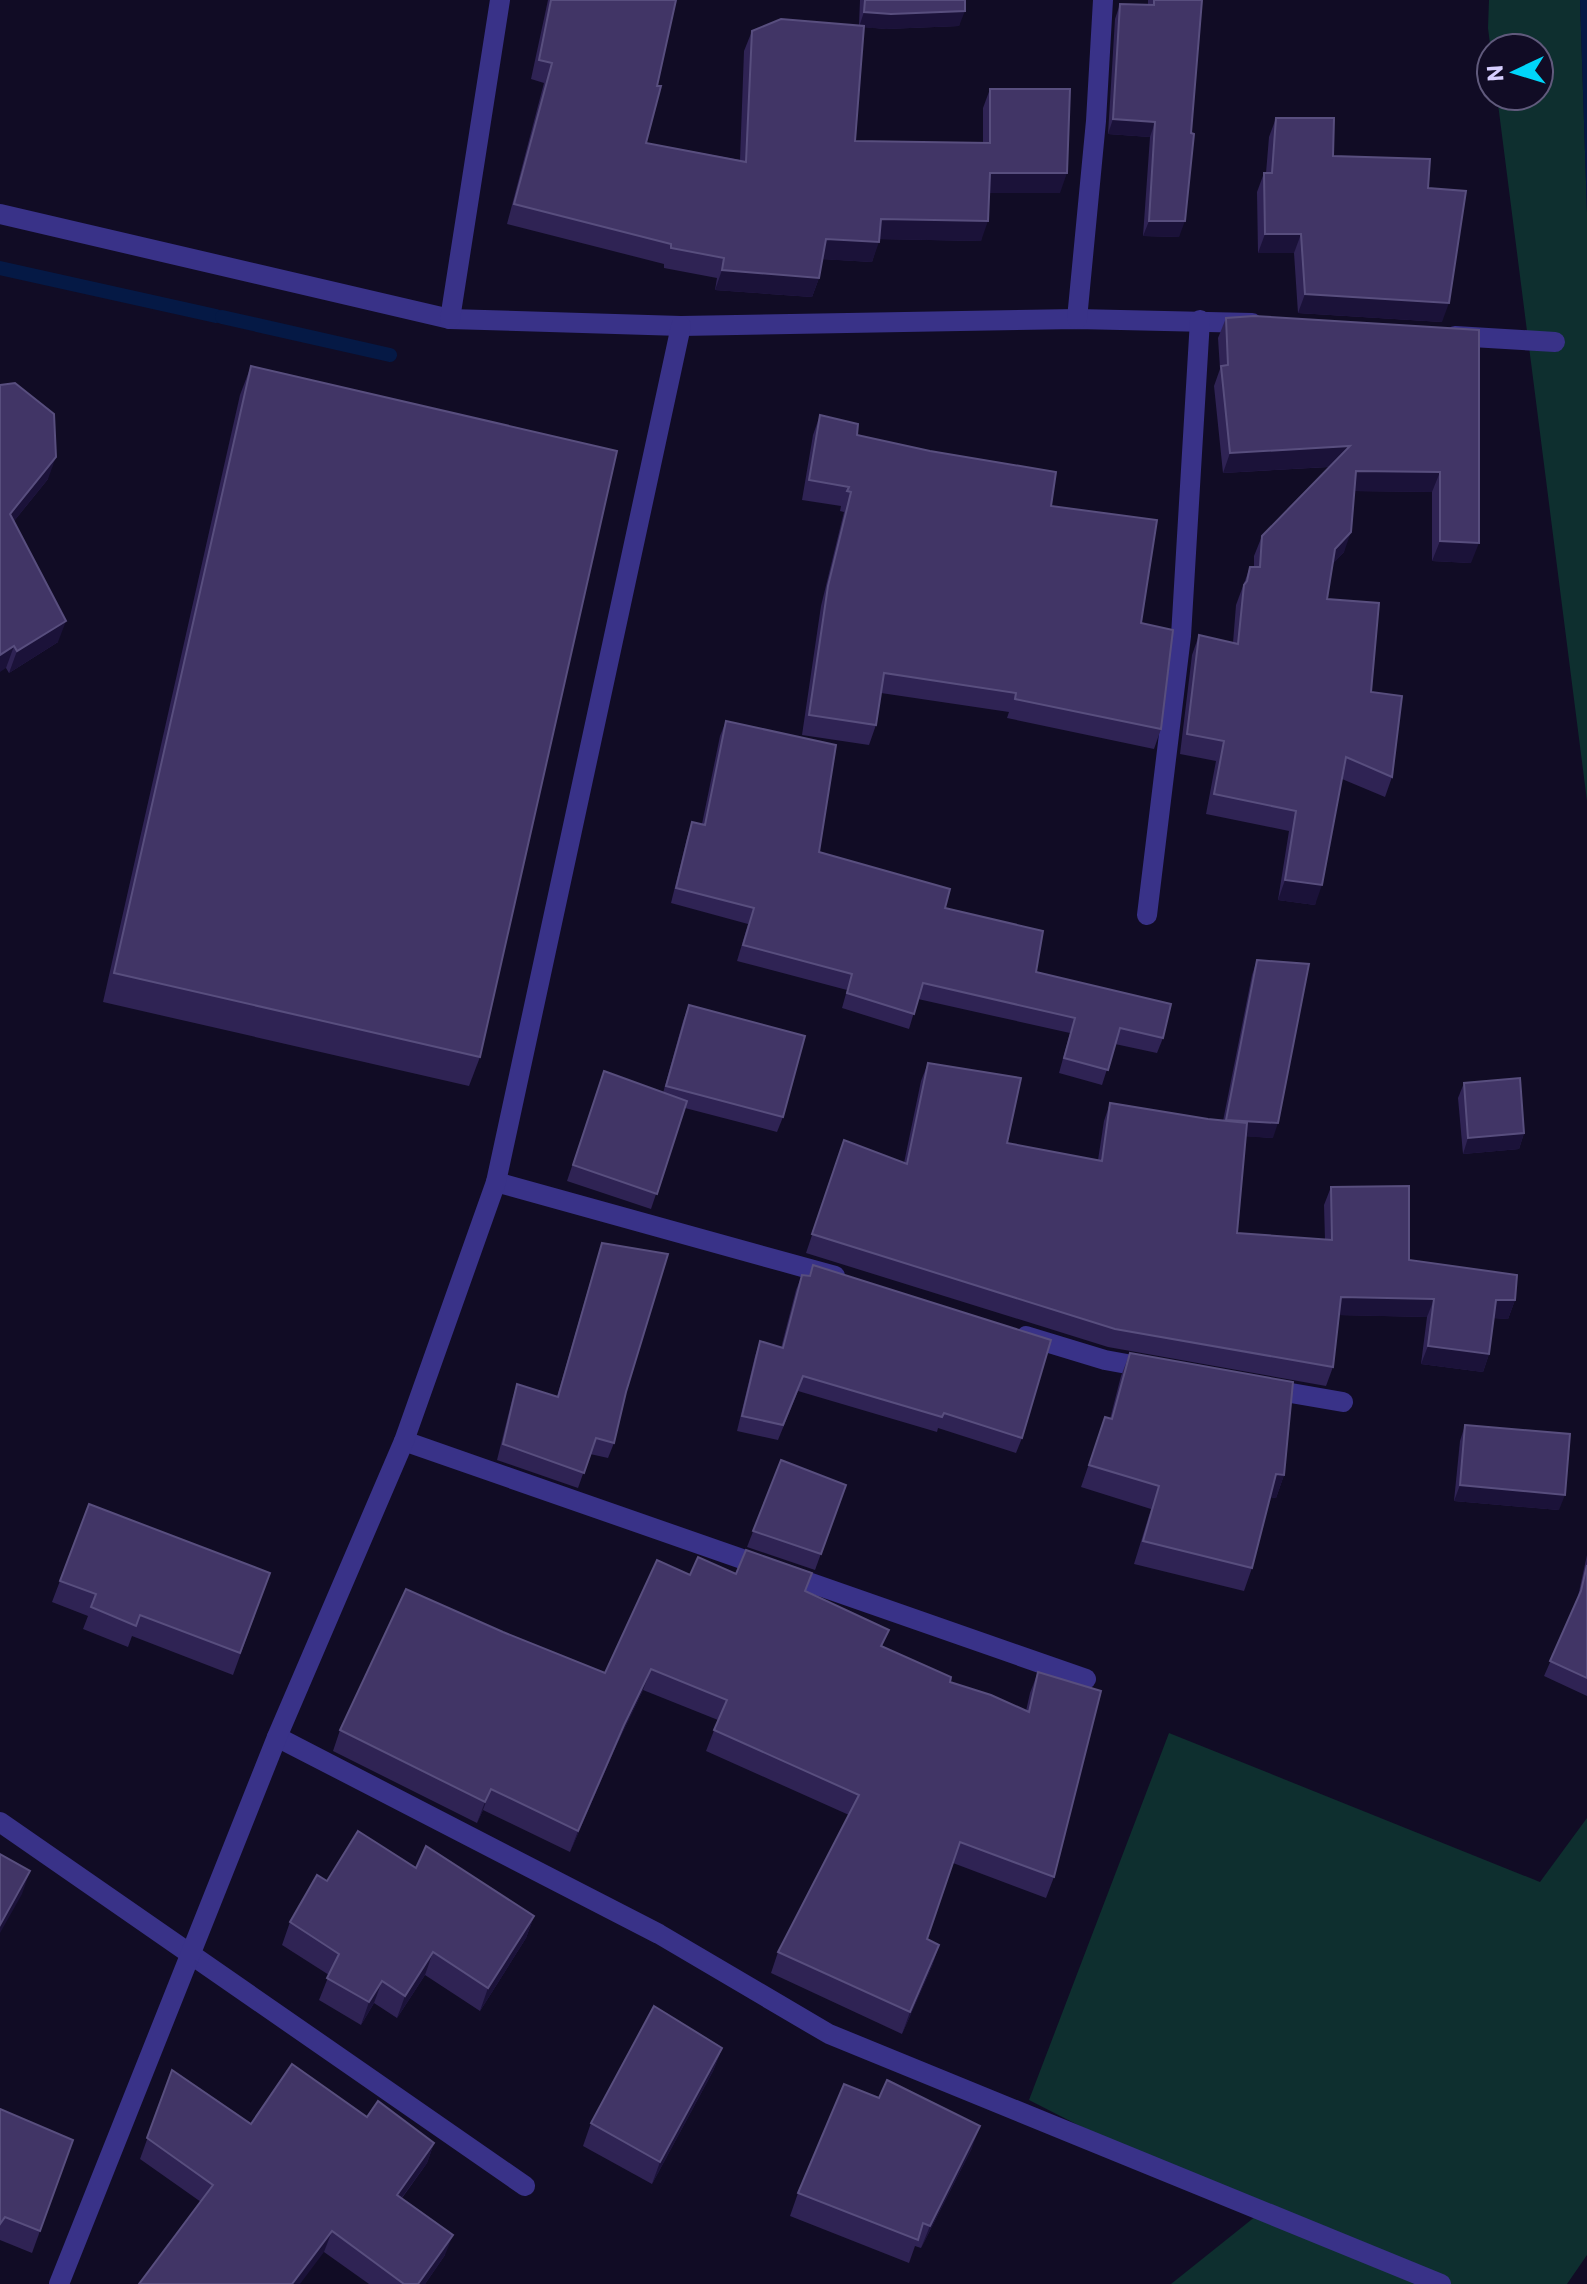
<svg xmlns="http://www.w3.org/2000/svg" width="1587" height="2284" font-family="Commissioner,sans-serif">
<rect width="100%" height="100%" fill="#110c25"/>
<g fill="#0e2f2f">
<path d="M1489,0H1580L1587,212V801L1497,96H1539V48H1491V52L1488,28Z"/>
<path d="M1169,1733L1540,1882L1587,1818V2255L1567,2284H1171L1256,2216L1029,2100Z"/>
</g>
<path fill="#051945" d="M1580,0H1587V212Z"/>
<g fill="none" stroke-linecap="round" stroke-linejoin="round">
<g stroke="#051945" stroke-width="14">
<path d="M0,268L216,316"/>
<path d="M222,317L390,355"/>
</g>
<g stroke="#393288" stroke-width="20">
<path d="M0,214L450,319L681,326L1077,319L1252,323"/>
<path d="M450,319L500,0"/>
<path d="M1077,319L1096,121L1103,0"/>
<path d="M1455,336L1555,342"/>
<path d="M1147,915L1181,636L1200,320"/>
<path d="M496,1182L835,1276"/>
<path d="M1026,1336L1105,1360L1149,1368"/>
<path d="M1268,1389L1343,1402"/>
<path d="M404,1441L1086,1679"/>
<path d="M277,1737L659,1934L829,2034L1441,2284"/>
<path d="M0,1822L525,2186"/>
<path d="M59,2284L277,1737L404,1441L496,1182L681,326"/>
</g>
</g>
<g fill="#2f2354">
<path d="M548,0H676L657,86L646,143L740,160L744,51L752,31L859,25L860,0H965L959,26L886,29L864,27L855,141L983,143V108L990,89L1060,193H989L981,241L879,239L872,262L822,259L819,278L812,297L715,290L717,278L664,268V264L507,224L544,83L531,79Z"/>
<path d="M1148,0H1202L1179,237L1143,236L1150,137L1108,134L1115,19L1120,4H1148Z"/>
<path d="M1276,118L1333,156L1428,188L1442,322L1298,313L1294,253H1258L1257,192L1264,173H1266L1269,137Z"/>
<path d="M1226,318L1479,330L1471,563L1432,561V492L1354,491L1344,552L1333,563L1327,599L1371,692L1392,777L1385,797L1342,779L1315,905L1278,900L1289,831L1206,814L1216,761L1180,754L1192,655L1199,635L1233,643L1236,605L1250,567H1254V556L1262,536L1329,467L1223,473L1214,386L1220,369L1218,338Z"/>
<path d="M251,366L480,1057L469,1086L103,1002L240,395Z"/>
<path d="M0,385L48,479L14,521L58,642L9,673L6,668Z"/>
<path d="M820,415L857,435L1051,506L1141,623L1161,729L1154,749L1007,718L1009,712L881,693L876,725L869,745L802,735L821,606L844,512L840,511L841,506L802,500L813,435Z"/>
<path d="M726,721L819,852L945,908L1036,972L1163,1038L1157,1053L1115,1044L1102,1085L1059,1073L1070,1033L918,999L909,1029L842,1008L847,990L737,961L748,924L671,903L687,838L692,822L702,824L720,736Z"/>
<path d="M1257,960L1273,1138L1246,1136L1237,1233L1325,1240L1324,1205L1331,1187L1409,1260L1515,1300L1508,1319L1494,1318L1489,1354L1483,1372L1421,1364L1427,1317L1339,1315L1333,1367L1326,1386L1108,1347L806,1253L844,1140L904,1163L921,1081L928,1063L1007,1143L1098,1160L1104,1121L1110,1103L1208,1119L1223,1121L1252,975Z"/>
<path d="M689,1005L783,1117L777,1132L685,1108L651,1209L567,1181L604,1071L663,1093L683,1021Z"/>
<path d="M1464,1083L1524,1133L1519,1149L1463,1154L1458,1098Z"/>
<path d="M602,1243L626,1392L614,1443L608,1458L590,1454L578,1488L497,1460L512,1400L517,1384L557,1397L597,1259Z"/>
<path d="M813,1265L1022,1438L1016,1453L938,1428L937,1432L798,1391L778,1440L737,1431L755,1356L760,1341L781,1348L796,1290L802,1275L809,1276Z"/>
<path d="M1130,1353L1284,1475L1276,1498L1270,1497L1252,1568L1244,1591L1134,1564L1151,1509L1081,1487L1105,1417L1110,1419L1121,1376Z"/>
<path d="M1465,1425L1559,1510L1454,1501L1460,1441Z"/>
<path d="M781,1460L846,1485L815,1570L747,1547Z"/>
<path d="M89,1504L270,1573L233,1675L132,1636L128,1647L83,1629L88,1616L52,1602Z"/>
<path d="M1587,1555V1696L1544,1676L1577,1601Z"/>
<path d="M736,1574L806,1592L883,1646L950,1682L1026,1711L1030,1693L1038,1672L1054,1877L1046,1898L953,1863L927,1939L939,1945L932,1966L902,2034L771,1973L778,1952L849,1815L706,1751L718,1720L643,1690L616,1746L570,1852L483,1810L477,1823L333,1751L340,1730L503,1632L605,1673L690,1575Z"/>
<path d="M416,1868L534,1916L526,1938L480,2011L425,1975L397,2018L374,2003L361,2025L319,2000L329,1975L282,1945L290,1922L327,1881Z"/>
<path d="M722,2048L713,2071L652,2184L583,2146L591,2123Z"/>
<path d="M172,2070L251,2124L367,2117L434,2143L427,2163L402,2198L445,2255L425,2284H369L324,2252L201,2202L140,2159Z"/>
<path d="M0,2109L73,2140L32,2253L0,2240Z"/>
<path d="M972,2148L921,2248L915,2246L909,2263L790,2216L798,2193Z"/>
</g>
<g fill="#1b1239">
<path d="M965,11L959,26L886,29L859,27L864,12Z"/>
<path d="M1113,119L1155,122L1150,137L1108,134Z"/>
<path d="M990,173H1067L1060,193H983Z"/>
<path d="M881,219L988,221L981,241L873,239Z"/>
<path d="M1149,221H1185L1179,237L1143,236Z"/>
<path d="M1265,234H1301L1294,253H1258Z"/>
<path d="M826,239L879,242L872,262L819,259Z"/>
<path d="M722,270L819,278L812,297L715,290Z"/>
<path d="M1305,294L1449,303L1442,322L1298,313Z"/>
<path d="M1350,446L1342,466L1223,473L1230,453Z"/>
<path d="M56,457L48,479L2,536L10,514Z"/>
<path d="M1356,471L1440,472L1432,492L1349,491Z"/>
<path d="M1351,532L1344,552L1328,569L1335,549Z"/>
<path d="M1440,541L1479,543L1471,563L1432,561Z"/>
<path d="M66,621L58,642L9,673L17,651Z"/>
<path d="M14,646L6,668L0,672V655Z"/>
<path d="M1285,880L1322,885L1315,905L1278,900Z"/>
<path d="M1226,1120L1278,1123L1273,1138L1221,1135Z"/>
<path d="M1524,1133L1519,1149L1463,1154L1468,1138Z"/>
<path d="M1341,1297L1434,1299L1427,1317L1334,1315Z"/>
<path d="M1496,1300H1515L1508,1319L1490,1318Z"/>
<path d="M1428,1346L1489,1354L1483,1372L1421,1364Z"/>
<path d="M1276,1474L1284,1475L1276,1498L1268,1497Z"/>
<path d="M1460,1485L1565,1495L1559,1510L1454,1501Z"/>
<path d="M651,1669L643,1690L616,1746L570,1852L578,1831L624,1725Z"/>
<path d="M491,1789L483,1810L477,1823L485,1802Z"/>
<path d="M30,1871L22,1894L0,1933V1925Z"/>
<path d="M534,1916L526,1938L480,2011L488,1988Z"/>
<path d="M939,1945L932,1966L902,2034L910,2012Z"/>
<path d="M433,1952L425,1975L397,2018L405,1996Z"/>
<path d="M382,1981L374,2003L361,2025L369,2002Z"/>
<path d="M722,2048L713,2071L652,2184L660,2162Z"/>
<path d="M980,2126L972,2148L921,2248L930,2226Z"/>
<path d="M434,2143L427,2163L389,2215L397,2195Z"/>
<path d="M332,2231L324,2252L300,2284H292Z"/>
<path d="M453,2235L445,2255L425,2284H418Z"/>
</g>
<g fill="#413566" stroke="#584e7e" stroke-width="2">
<path d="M551,0H676L657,86H661L646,143L746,162L752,31L781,19L864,26L855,141L990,143V89H1070L1067,173H990L988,221L881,219L879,242L826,239L819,278L722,270L724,258L671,248V244L514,204L552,63L539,60Z"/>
<path d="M865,0H965V11L891,14L864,12Z"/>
<path d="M1154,0H1202L1191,133L1194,134L1185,221H1149L1155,122L1113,119L1120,4L1154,5Z"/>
<path d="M1276,118H1334L1333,156L1430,159L1428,188L1466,191L1449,303L1305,294L1301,234H1265L1264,173H1272Z"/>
<path d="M1254,316L1479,330V543L1440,541V472L1356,471L1351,532L1335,549L1327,599L1379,603L1371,692L1402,696L1392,777L1346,757L1322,885L1285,880L1296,811L1214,794L1224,741L1187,734L1199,635L1238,644L1244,585L1247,581L1250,567H1260L1262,536L1350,446L1230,453L1221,366L1228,365L1226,318Z"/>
<path d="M251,366L617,451L480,1057L114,973Z"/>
<path d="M15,383L54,414L56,457L10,514L66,621L17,651L14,646L0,655V385Z"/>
<path d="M820,415L858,424L857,435L930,451L1056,472L1051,506L1157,520L1141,623L1173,630L1161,729L1015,699L1016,693L884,673L876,725L809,715L828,586L851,492L847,491L849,487L809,480Z"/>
<path d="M726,721L836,745L819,852L950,889L945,908L1043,931L1036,972L1171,1004L1163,1038L1120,1028L1108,1070L1064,1058L1075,1018L923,983L914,1014L847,993L852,974L743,945L754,908L676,888L692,822L705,825Z"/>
<path d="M1257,960L1309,964L1278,1123L1226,1120Z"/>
<path d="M689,1005L805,1036L783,1117L666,1086Z"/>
<path d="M928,1063L1021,1078L1007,1143L1102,1161L1110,1103L1208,1119L1247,1123L1237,1233L1332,1240L1331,1187L1409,1186V1260L1517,1275L1515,1300H1496L1489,1354L1428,1346L1434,1299L1341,1297L1333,1367L1115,1329L812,1234L844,1140L907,1164Z"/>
<path d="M604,1071L687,1101L657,1194L573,1165Z"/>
<path d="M1520,1078L1524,1133L1468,1138L1464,1083Z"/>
<path d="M602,1243L668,1254L626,1392L614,1443L596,1438L584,1473L503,1444L517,1384L558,1397Z"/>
<path d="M813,1265L1051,1340L1022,1438L944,1413L942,1417L803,1376L783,1425L742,1416L760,1341L783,1348L802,1275L810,1276Z"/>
<path d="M1130,1353L1293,1382L1284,1475L1276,1474L1252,1568L1143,1541L1159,1486L1089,1465L1105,1417L1112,1419Z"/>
<path d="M1465,1425L1570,1434L1565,1495L1460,1485Z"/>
<path d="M781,1460L846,1485L821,1554L753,1531Z"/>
<path d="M89,1504L270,1573L240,1653L140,1615L136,1626L91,1607L96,1594L60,1581Z"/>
<path d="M746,1550L812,1573L805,1591L889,1630L881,1646L951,1677L950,1682L991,1695L1029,1712L1038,1672L1101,1691L1054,1877L960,1842L927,1939L939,1945L910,2012L778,1952L859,1795L714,1730L727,1700L651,1669L624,1725L578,1831L491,1789L485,1802L340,1730L406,1589L503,1632L605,1673L657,1560L690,1575L698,1557L736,1574Z"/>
<path d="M1587,1565V1678L1550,1661L1581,1591Z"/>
<path d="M358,1831L416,1868L426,1846L534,1916L488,1988L433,1952L405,1996L382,1981L369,2002L327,1978L339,1954L290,1922L317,1875L327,1881Z"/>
<path d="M0,1854L30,1871L0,1925Z"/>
<path d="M654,2006L722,2048L660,2162L591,2123Z"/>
<path d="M292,2064L367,2117L378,2101L434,2143L397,2195L453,2235L418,2284H404L332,2231L292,2284H139L213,2185L147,2138L172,2070L251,2124Z"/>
<path d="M887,2080L980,2126L930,2226L923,2223L918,2240L798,2193L844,2084L879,2098Z"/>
<path d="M0,2109L73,2140L40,2231L5,2217L0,2224Z"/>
</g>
<g transform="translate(1515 72) rotate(266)"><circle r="38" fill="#110c25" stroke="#605a7c" stroke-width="2"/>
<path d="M0-6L14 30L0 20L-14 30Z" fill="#00d6fa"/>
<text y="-12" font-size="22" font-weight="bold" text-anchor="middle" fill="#d7cfff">N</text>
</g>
</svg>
